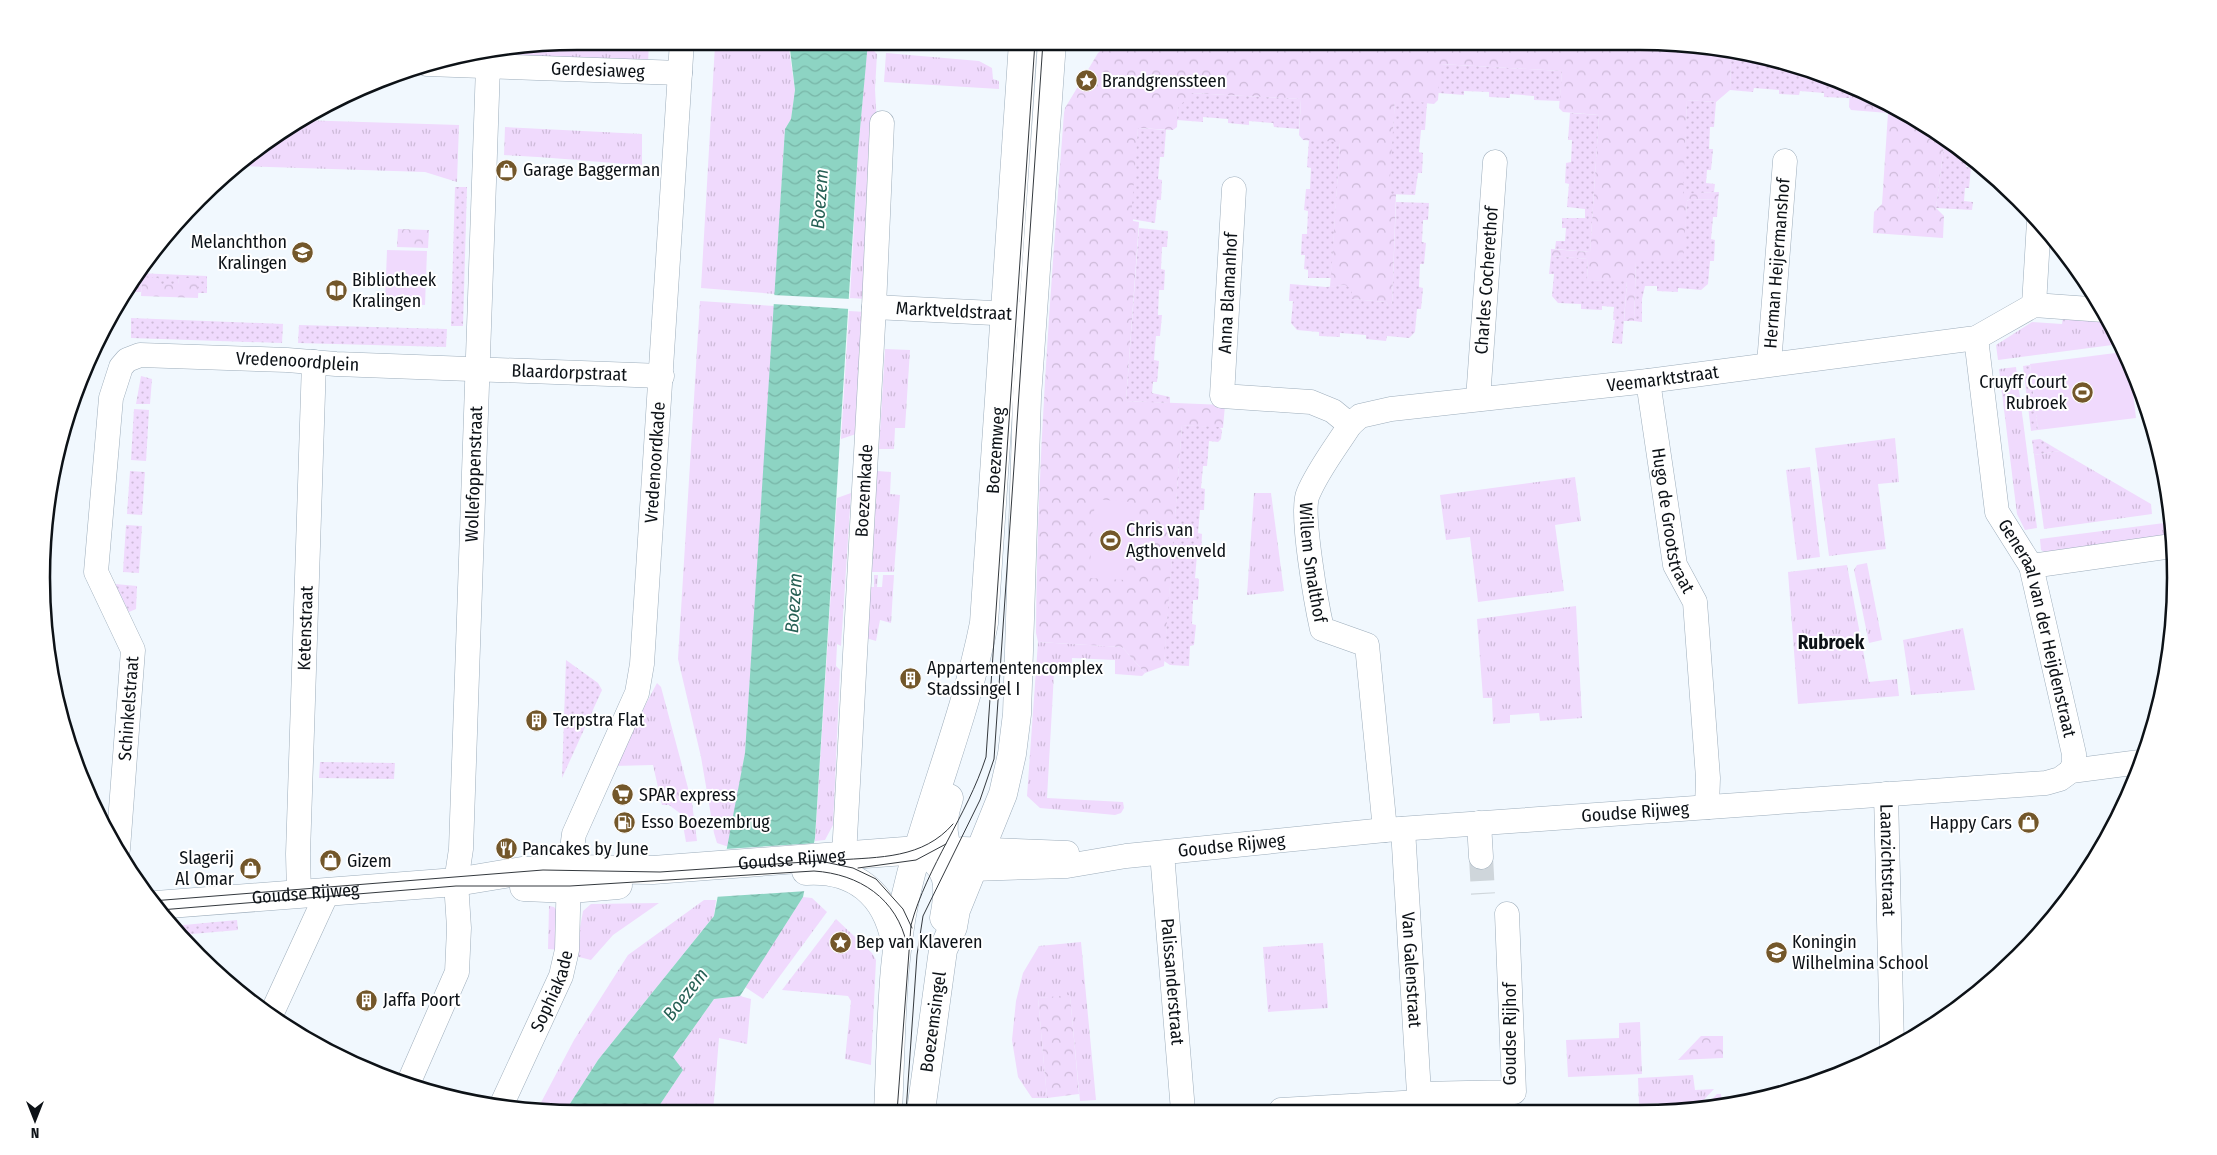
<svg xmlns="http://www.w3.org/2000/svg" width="2217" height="1155" font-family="'Fira Sans Condensed',sans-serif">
<defs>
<pattern id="grass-tufts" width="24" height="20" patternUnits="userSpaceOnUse" patternTransform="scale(1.25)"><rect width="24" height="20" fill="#f0dafd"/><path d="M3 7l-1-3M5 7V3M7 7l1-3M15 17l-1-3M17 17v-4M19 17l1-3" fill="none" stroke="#cdbad8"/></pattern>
<pattern id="park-crowns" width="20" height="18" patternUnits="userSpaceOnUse" patternTransform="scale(1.25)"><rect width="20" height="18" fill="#f0dafd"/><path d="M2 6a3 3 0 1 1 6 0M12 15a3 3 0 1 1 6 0" fill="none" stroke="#cdbad8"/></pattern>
<pattern id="garden-dots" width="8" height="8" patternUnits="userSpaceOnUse" patternTransform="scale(1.25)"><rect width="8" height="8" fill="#f0dafd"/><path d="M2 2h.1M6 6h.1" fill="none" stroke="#cdbad8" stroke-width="1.8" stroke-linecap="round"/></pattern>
<pattern id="water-waves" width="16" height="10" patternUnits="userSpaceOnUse" patternTransform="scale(1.25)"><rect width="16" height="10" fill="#8dd4c3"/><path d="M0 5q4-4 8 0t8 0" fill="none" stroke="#78b5a7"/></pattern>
</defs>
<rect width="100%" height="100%" fill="#f1f8fe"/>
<g fill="url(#grass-tufts)">
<path d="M577,41H649L648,64L495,58V50H491Z"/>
<path d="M715,45H786L789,49L795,90L791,119L785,129L775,294L701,288Z"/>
<path d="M873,50L877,54L875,89L877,126L866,299L850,298L858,151L867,51Z"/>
<path d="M886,53L979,61L992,68L993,79L999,81V89L884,82Z"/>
<path d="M299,120L459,125L457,182L425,172L237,166L251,152Z"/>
<path d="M505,127L642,134V165C595,162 550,157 504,155Z"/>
<path d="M700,301L775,306L745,753L729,847L717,843L714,833L701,757L678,659Z"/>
<path d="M849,311L866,312L859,433L841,439Z"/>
<path d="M2063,317L2109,320L2120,344L1998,360L1996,345L2032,322L2062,324Z"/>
<path d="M885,349L910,350L905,428H895L894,449H879Z"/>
<path d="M2016,367L2037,528L2025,530L2017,514L1999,369Z"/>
<path d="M1895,438L1899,482L1878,484L1886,549L1829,556L1815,448Z"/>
<path d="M2060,451L2151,504L2152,514L2044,529L2034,455Z"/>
<path d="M1810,467L1820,557L1797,560L1786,470Z"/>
<path d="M877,471L891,472L890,494L900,495L894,572H872Z"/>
<path d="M1575,477L1581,521L1555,525L1564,591L1478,602L1470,537L1446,540L1440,495Z"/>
<path d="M851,493L841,646L837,644L836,666L840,670L833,825L825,840L815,841L837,498Z"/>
<path d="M1254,493H1271L1284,591L1247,595Z"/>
<path d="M2172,522V535L2044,552L2041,550L2040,539Z"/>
<path d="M1867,563L1882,640L1869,643L1854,570L1857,565Z"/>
<path d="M1847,565L1869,682L1897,679L1899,696L1798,704L1788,572Z"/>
<path d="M874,575H878L877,587H882L883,575H894L891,623L880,620L876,641L866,638L869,587H874Z"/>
<path d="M1576,606L1582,718L1540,721L1539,713L1510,715V723L1493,724L1492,698H1483L1477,619Z"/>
<path d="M1963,628L1975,690L1911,695L1903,640Z"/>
<path d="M1038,642L1122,647L1145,673L1142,676L1115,674V660L1072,658L1071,674L1054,673L1047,798L1123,802L1124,808L1121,813L1115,815L1040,808L1027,796Z"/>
<path d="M657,683L661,687L692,803L697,841L686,842L681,814L669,805H662L653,765L613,766Z"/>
<path d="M803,897L812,898L827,912L763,999L745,987Z"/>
<path d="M704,900H716L714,916L598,1060L564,1113L536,1112L574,1040L628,955Z"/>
<path d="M659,903L613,935L591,960L575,956L583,911L591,904Z"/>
<path d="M549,906L554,907L557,911L561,950L548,949Z"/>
<path d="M836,919L872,953L876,960L871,1065L845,1059L851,1001L848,996L782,990Z"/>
<path d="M1081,942L1096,1100L1080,1101L1070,996L1038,998L1047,1098H1032L1018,1077L1012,1040L1016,1001L1023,973L1039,946Z"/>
<path d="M1323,943L1328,1008L1268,1012L1263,947Z"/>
<path d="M740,996L751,999L747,1044L719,1038L713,1112H655L683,1070L673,1057L714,999Z"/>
<path d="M1640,1022L1642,1074L1568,1077L1566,1040L1619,1038V1023Z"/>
<path d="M1693,1075L1695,1090L1714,1089L1695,1109H1666L1659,1103L1639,1104L1638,1078Z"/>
<path d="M1717,1094H1721L1722,1106L1703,1109Z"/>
</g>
<g fill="url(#park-crowns)">
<path d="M1110,42H1674L1779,60L1792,65L1731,60L1730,90L1716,102L1687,100L1684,193L1719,192L1718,200L1690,199L1687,201L1684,257L1678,261H1636L1634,321H1624L1627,282L1587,280L1588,259L1551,256V249L1590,252L1599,115L1563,112L1559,108L1562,71L1441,64L1438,100L1434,104L1395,100L1390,194H1396L1392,306H1388L1386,302L1352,299L1345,285L1330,287L1340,143L1303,140L1299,135L1301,99L1191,93V99L1178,108L1177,127L1173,130L1138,128L1133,221L1139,222L1126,401L1225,405L1223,428L1182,425L1164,666L1145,673L1122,647L1038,642L1036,633C1037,459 1051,286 1064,113L1065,108L1098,53Z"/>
<path d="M1850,87L1877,97L1945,139L1936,208L1944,216L1943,238L1873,233L1874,212L1882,204L1888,113L1851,110L1849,107Z"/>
<path d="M398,229L429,230L428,248L397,247Z"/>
<path d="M142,277H158V284H178L179,278H199L198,298L141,296Z"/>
<path d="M1070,995L1079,1094L1047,1098L1038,998Z"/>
<path d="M1701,1036H1723V1058L1678,1060Z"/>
</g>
<g fill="url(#garden-dots)">
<path d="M1731,60L1792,65L1850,87L1849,98L1824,97V93L1800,91L1799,95L1779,94V90L1754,88L1753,92L1730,90Z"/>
<path d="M1440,64L1562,71L1560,101L1534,100V96L1510,94V98L1489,97V92L1464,91V95L1438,93Z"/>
<path d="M1191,93L1301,99L1299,129L1274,127L1273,123L1249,121V125L1228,123V119L1203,117V122L1177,120L1178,108L1186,99H1191Z"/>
<path d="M1395,99L1427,103L1425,130H1421L1419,152L1423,153L1422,173H1418L1415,195L1389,194Z"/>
<path d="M1687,100L1716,102L1714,127H1710L1709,149H1713L1711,170H1707L1706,183L1715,184L1714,192L1683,194Z"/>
<path d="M1570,113L1599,115L1590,252L1555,249L1556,241H1565L1566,228H1562V218H1585V209L1567,207L1569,184L1565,183L1566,163L1571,162L1572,140H1568Z"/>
<path d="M1138,128L1166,130L1164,157H1160L1158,179L1162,180L1161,200H1157L1155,223L1131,219Z"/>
<path d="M1945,139L1967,153L1966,167L1971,168L1969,188H1965L1964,201L1973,202L1972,210L1936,208Z"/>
<path d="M1309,140L1340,142L1331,278H1308V270L1304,269L1305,255H1301L1302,234H1307L1308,211L1304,210L1306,189H1310L1311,168L1307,167Z"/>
<path d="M455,187H467L463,326H451Z"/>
<path d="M1690,199L1718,200L1717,217H1713L1711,239L1715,240L1714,261H1710L1708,284L1701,290L1678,288V292L1657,291V286H1645L1642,299V322L1634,321L1636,261H1678L1683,257L1687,201Z"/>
<path d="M1396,202L1429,203L1428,220H1423L1422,242L1426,243L1424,264H1420L1419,287L1423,288L1421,309H1417L1415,332L1409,338L1387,336L1386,341L1366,339V335L1340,333V337L1319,336V332L1297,330L1291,323L1293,301H1289L1290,284L1326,287L1345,285L1352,289V299L1386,302L1388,306H1392Z"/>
<path d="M1139,228L1168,231L1167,247H1162L1161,269L1165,270L1164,290H1159L1158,315H1162L1160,336H1156L1154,360L1159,361L1157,382H1153L1152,393L1170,397V403L1126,401Z"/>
<path d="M1551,256L1588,259L1587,280L1627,281L1622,344L1612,343L1615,320H1613L1614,307L1602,306V310L1581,309V304L1558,303L1552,296L1554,274H1549Z"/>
<path d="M137,273L207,276V293H198V278H179L178,285L158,284V278L142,277L141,292H125Z"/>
<path d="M131,318L283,324L282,343L131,338Z"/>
<path d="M299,325L447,329L446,347L298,343Z"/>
<path d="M2030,365L2038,430L2031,431L2023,366Z"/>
<path d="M141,376L152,379L150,404H136Z"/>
<path d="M134,409L149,410L146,461L131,460Z"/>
<path d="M1182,425L1219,427L1222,430L1221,439L1218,442L1209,441L1207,466H1203L1201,488L1205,489L1204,510H1200L1198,533L1202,534L1201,554L1197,555L1195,578L1199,579L1198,600H1193L1192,624L1196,625L1194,645L1190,646L1189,666L1170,665L1164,661Z"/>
<path d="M2040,439L2060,451L2034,455L2032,440Z"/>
<path d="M130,471L145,472L142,515L127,514Z"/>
<path d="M126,525L142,526L139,573L123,572Z"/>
<path d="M115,584L137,586L136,609L129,612Z"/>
<path d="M566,660L598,683L602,690L562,778Z"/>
<path d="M320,762L395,763L394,779L319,778Z"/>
<path d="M2124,806L2112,827L2111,809Z"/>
<path d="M237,920L238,930L180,935L173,926Z"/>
</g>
<g fill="#f0dafd">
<path d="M387,250L427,251L425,305L385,303Z"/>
<path d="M2123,352L2130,367L2136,418L2038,430L2030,364Z"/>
<path d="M1095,499L1131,502L1125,580L1089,578Z"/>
</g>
<path fill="url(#water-waves)" d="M789,41L868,42L858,151L815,838L803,897L740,996L714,999L673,1057L683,1070L655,1112L564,1113L598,1060L714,916L745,753L785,129L791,119L795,90Z"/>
<g fill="#f1f8fe">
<path d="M787,41L829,42H870L869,51L787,45Z"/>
<path d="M773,295L851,299L850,309L773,304Z"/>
<path d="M817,843L807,891L714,897L725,849Z"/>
</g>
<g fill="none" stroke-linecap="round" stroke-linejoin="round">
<path stroke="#cfd6db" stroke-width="24" stroke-dasharray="24 12" stroke-linecap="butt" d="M1481,857L1483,894"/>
<defs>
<g id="street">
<path id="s1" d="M427,64L680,73"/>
<path id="s2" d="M1234,189L1222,396L1311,402L1333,411L1350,425L1360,416L1391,409L1648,381L1976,338L2034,305L2104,310"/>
<path d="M2034,305L2039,221"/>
<path id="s3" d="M874,307L1034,315"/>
<path id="s4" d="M1976,338L1997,512L2031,566L2074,754V763L2071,771"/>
<path id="s5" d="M1769,364L1785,161"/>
<path id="s6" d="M1648,381L1675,565L1695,602L1708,778L1707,807"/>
<path id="s7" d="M1478,399L1495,162"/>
<path id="s8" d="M1350,425C1336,447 1318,470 1308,494C1300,512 1317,607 1322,629L1367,645L1385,830"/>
<path d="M2031,566L2172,546"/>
<path id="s9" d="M1886,794L1892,1046"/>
<path d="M1479,823L1481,857"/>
<path id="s10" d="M1403,829L1420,1110"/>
<path id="s11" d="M118,849L133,650L96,572L111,398L121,367L127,360L140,355L287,360L336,364L662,376"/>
<path d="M963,849L1067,853"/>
<path id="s12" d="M1162,853L1183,1111"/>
<path id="s13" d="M844,856L874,307L882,123"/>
<path id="s14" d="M972,869L1067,866L1126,856L1385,830L2046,783L2060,779L2071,771L2140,762"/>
<path id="s15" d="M299,894L298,854L314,362"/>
<path d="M271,1015L328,891"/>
<path id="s16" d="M408,1084L457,972L459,928L456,882L461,849L488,66"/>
<path d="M1419,1094L1514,1092L1507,914"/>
<path id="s17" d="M501,1106L561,976L567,950L569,871L574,834L637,693L642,664L682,41"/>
<path d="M1281,1110L1420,1102"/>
</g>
<g id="secondary">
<path d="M949,798C940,825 940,857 972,869"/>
<path d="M806,871C855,868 886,894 895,941"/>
<path d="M524,887L570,889L618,885"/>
<path id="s18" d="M156,905L456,882L522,871L570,869L653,870L918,850C951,864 950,887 944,918"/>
<path id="s19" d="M921,1111L943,950L953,927L956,910L1003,794L1012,754L1017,714L1027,397L1052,42"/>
<path id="s20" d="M888,1112C892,1033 890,951 911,874C934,790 967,709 984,623L1023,42"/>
</g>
</defs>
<use href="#street" stroke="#9dadbb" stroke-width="25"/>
<use href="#secondary" stroke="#9dadbb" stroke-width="29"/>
<use href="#street" stroke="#fff" stroke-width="24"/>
<use href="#secondary" stroke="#fff" stroke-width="28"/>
<g stroke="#34393e" stroke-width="1">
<path d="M838,860C879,857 923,859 953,824"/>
<path d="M858,868L916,860L946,844"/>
<path d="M152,901L543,870L660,872L820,861L853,868L876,879L903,909L912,928"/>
<path d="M160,910L456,886H570L814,871C859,874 897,898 907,945"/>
<path d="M897,1112L911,925C927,866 967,816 986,757L1035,42"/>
<path d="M906,1112L917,955L923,916L980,800L994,759L1043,42"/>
</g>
</g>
<defs>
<symbol id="sight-disc" viewBox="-11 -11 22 22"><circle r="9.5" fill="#73572a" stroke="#fff"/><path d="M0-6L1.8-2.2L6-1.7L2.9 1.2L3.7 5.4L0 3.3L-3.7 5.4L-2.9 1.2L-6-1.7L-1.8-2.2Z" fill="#fff"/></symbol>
<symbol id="shop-disc" viewBox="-11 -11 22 22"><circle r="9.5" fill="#73572a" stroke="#fff"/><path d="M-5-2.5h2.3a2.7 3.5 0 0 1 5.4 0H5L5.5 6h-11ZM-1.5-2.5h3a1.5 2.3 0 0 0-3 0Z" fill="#fff"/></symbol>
<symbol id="school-disc" viewBox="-11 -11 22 22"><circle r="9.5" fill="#73572a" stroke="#fff"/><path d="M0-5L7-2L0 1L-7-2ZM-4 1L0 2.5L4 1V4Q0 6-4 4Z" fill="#fff"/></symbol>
<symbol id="library-disc" viewBox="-11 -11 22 22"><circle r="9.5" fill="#73572a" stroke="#fff"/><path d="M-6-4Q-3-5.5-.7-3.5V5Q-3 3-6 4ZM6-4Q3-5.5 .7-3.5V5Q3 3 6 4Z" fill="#fff"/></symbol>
<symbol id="stadium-disc" viewBox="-11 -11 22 22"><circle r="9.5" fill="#73572a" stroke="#fff"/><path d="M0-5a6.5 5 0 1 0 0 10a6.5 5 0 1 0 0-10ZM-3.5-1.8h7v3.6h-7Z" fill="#fff"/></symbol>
<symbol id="building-disc" viewBox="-11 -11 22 22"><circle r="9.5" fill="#73572a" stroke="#fff"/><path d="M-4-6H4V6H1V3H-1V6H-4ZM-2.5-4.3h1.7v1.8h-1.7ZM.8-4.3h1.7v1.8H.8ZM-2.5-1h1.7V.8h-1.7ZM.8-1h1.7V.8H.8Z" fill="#fff"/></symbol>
<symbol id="supermarket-disc" viewBox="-11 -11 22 22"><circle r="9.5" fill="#73572a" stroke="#fff"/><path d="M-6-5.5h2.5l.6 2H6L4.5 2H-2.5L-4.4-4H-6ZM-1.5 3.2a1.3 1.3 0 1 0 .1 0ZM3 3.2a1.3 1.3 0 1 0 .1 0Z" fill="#fff"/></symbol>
<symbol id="fuel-disc" viewBox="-11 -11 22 22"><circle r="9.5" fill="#73572a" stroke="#fff"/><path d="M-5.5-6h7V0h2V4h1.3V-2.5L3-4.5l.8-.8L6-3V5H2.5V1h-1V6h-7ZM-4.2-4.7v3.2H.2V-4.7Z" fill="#fff"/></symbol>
<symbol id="restaurant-disc" viewBox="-11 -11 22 22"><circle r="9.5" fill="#73572a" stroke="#fff"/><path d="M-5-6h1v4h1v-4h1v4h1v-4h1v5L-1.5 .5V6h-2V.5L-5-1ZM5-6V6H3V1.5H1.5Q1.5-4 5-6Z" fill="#fff"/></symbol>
</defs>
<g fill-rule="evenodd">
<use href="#sight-disc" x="1074" y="68" width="25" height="25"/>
<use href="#shop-disc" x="494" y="158" width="25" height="25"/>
<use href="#school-disc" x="290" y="240" width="25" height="25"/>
<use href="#library-disc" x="324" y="278" width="25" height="25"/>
<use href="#stadium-disc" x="2070" y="380" width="25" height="25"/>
<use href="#stadium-disc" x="1098" y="528" width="25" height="25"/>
<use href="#building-disc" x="898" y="666" width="25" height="25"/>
<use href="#building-disc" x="524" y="708" width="25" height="25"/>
<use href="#supermarket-disc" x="610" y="782" width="25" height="25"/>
<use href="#fuel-disc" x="612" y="810" width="25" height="25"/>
<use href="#shop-disc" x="2016" y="810" width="25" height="25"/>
<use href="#restaurant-disc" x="494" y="836" width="25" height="25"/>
<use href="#shop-disc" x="318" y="848" width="25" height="25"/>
<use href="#shop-disc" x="238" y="856" width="25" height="25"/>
<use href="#sight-disc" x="828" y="930" width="25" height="25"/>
<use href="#school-disc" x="1764" y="940" width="25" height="25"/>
<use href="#building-disc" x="354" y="988" width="25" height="25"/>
</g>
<g text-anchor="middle" stroke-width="4" stroke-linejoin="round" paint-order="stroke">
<g font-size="18" fill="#0d1217" stroke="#fff">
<text dy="6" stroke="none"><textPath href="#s1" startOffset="171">Gerdesiaweg</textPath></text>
<text dy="6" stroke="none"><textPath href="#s5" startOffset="101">Herman Heijermanshof</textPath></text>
<text dy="6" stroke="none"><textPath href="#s7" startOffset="119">Charles Cocherethof</textPath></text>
<text transform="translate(1228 293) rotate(-87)" y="6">Anna Blamanhof</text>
<text dy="6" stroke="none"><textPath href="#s3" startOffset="80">Marktveldstraat</textPath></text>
<text dy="6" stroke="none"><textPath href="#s11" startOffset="674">Vredenoordplein</textPath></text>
<text dy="6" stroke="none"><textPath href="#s11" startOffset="946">Blaardorpstraat</textPath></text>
<text dy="6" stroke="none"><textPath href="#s2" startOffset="661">Veemarktstraat</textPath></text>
<text dy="6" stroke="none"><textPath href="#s20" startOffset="674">Boezemweg</textPath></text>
<text dy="6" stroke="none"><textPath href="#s17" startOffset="672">Vredenoordkade</textPath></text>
<text dy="6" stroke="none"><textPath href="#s16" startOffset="621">Wollefoppenstraat</textPath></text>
<text dy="6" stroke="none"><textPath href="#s13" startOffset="366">Boezemkade</textPath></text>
<text dy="6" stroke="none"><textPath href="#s6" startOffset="142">Hugo de Grootstraat</textPath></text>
<text dy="6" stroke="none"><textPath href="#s8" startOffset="150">Willem Smalthof</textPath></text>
<text dy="6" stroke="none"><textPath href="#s15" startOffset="266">Ketenstraat</textPath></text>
<text dy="6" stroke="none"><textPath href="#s4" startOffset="300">Generaal van der Heijdenstraat</textPath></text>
<text dy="6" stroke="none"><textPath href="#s11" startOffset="141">Schinkelstraat</textPath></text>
<text dy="6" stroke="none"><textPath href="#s14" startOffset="666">Goudse Rijweg</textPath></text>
<text dy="6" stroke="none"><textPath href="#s14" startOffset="261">Goudse Rijweg</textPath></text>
<text dy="6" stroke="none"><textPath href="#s18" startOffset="638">Goudse Rijweg</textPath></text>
<text dy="6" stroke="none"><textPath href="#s9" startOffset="66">Laanzichtstraat</textPath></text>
<text dy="6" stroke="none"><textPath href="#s18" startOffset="150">Goudse Rijweg</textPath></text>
<text dy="6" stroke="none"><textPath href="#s10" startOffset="141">Van Galenstraat</textPath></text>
<text dy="6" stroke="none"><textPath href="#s12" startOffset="129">Palissanderstraat</textPath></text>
<text dy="6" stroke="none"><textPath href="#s17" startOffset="126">Sophiakade</textPath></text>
<text dy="6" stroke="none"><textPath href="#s19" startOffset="90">Boezemsingel</textPath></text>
<text transform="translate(1510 1034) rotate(-90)" y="6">Goudse Rijhof</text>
</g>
<g font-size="18" fill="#0d1217" stroke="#fff" text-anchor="start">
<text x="1102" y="87">Brandgrenssteen</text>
<text x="523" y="176">Garage Baggerman</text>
<text x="287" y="248" text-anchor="end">Melanchthon<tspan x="287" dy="21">Kralingen</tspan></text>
<text x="352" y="286">Bibliotheek<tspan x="352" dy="21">Kralingen</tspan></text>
<text x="2067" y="388" text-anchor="end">Cruyff Court<tspan x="2067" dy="21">Rubroek</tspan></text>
<text x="1126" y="536">Chris van<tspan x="1126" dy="21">Agthovenveld</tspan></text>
<text x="927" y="674">Appartementencomplex<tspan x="927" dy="21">Stadssingel I</tspan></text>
<text x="553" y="726">Terpstra Flat</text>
<text x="639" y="801">SPAR express</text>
<text x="641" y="828">Esso Boezembrug</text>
<text x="2012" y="829" text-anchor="end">Happy Cars</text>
<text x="522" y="855">Pancakes by June</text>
<text x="234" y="864" text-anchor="end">Slagerij<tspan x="234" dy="21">Al Omar</tspan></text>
<text x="347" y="867">Gizem</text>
<text x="856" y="948">Bep van Klaveren</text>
<text x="1792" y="948">Koningin<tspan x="1792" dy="21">Wilhelmina School</tspan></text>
<text x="383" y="1006">Jaffa Poort</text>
</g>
<g font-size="19" font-style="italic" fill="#276055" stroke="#fff">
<text transform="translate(819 199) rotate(-86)" y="7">Boezem</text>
<text transform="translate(793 603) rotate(-86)" y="7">Boezem</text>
<text transform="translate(685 994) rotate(-52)" y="7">Boezem</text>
</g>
<g font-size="19" font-weight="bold" fill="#0d1217" stroke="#fff">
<text x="1831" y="649">Rubroek</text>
</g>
</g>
<path d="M0 0H2217V1155H0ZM577 50H1640A527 527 0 0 1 2167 577V578A527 527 0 0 1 1640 1105H577A527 527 0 0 1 50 578V577A527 527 0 0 1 577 50Z" fill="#fff" fill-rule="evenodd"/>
<path fill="none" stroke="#0d1217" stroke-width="2.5" d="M577 50H1640A527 527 0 0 1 2167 577V578A527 527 0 0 1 1640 1105H577A527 527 0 0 1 50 578V577A527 527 0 0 1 577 50Z"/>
<g transform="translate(35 1120) rotate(180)" stroke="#ffffff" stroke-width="4" paint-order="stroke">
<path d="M0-4L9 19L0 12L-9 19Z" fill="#0d1217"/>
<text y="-8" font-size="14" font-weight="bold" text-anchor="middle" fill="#0d1217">N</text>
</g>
</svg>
